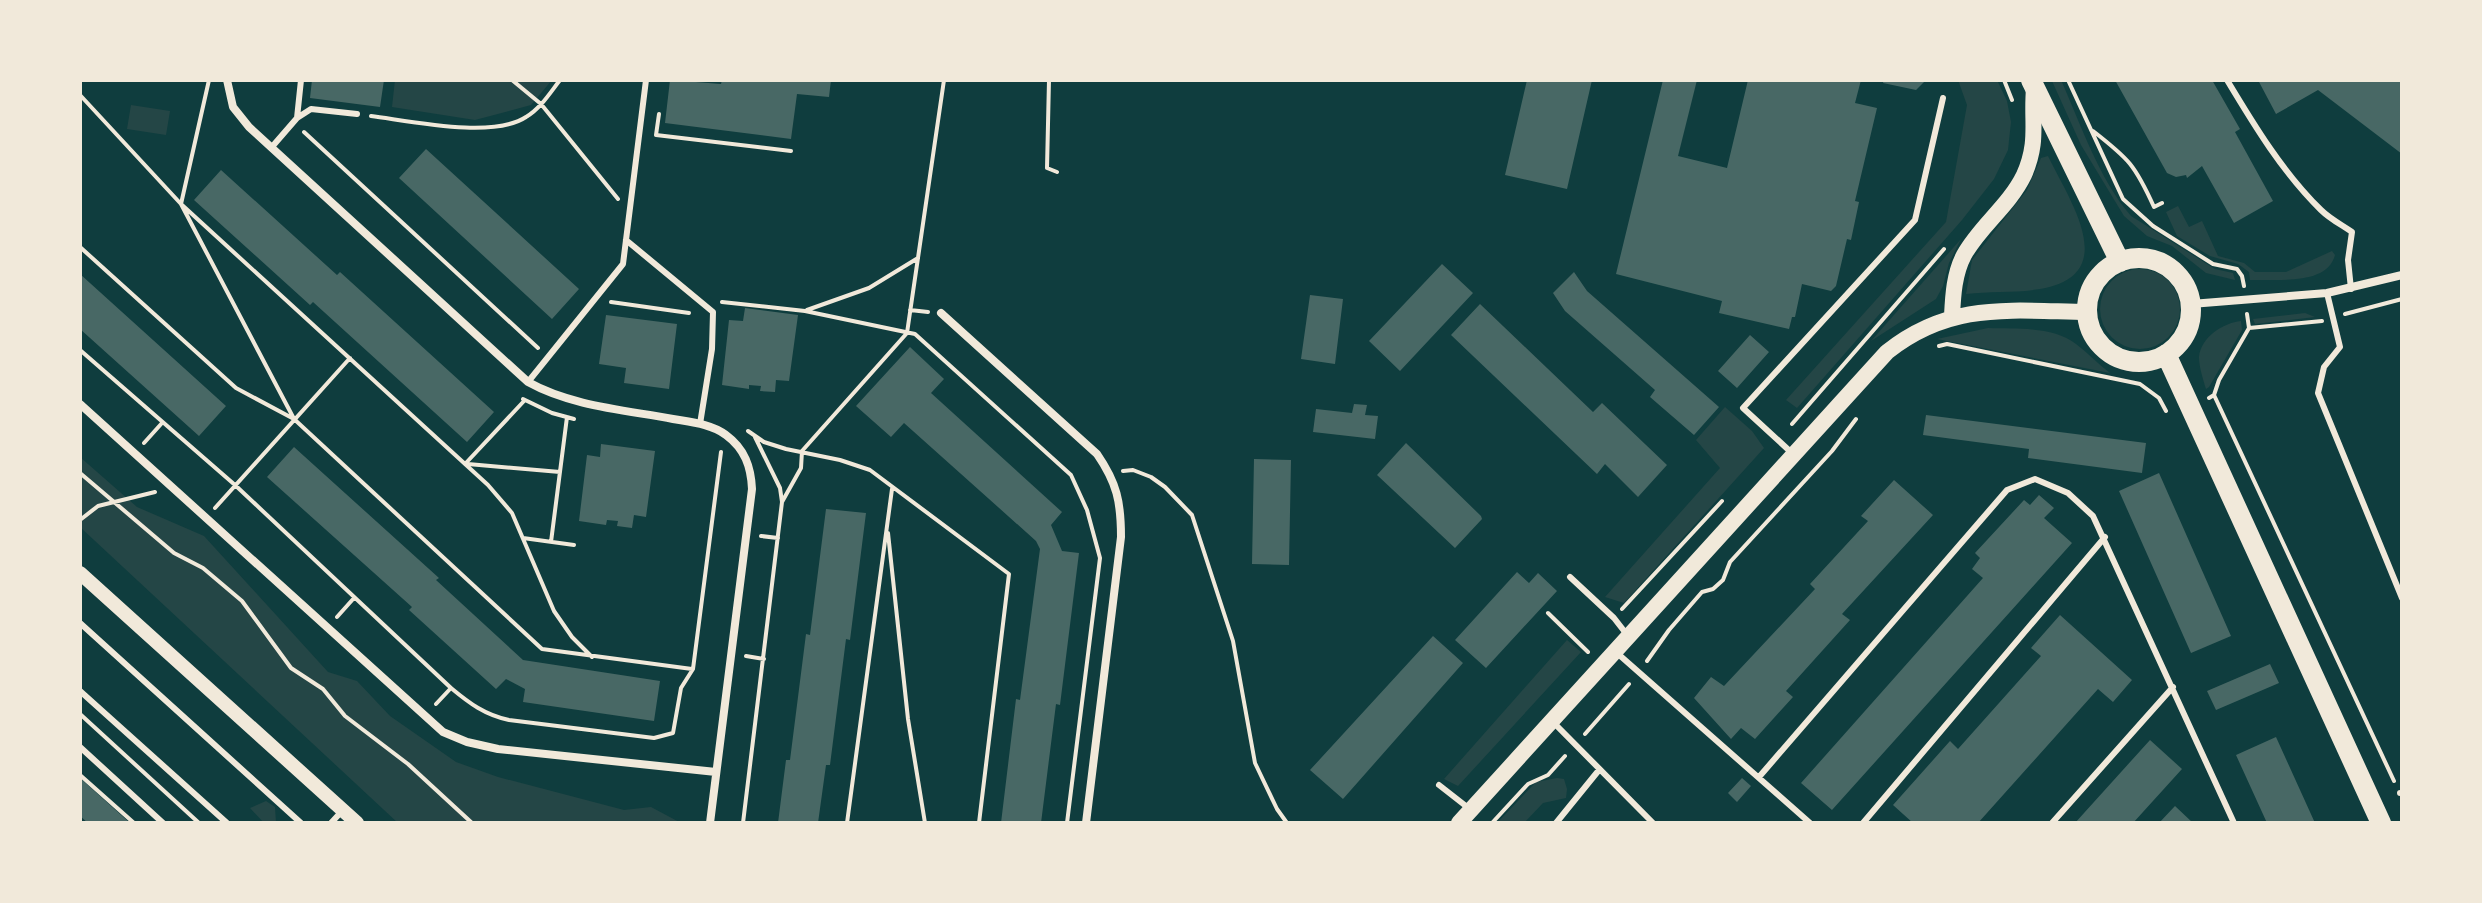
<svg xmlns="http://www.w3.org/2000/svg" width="2482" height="903" font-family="Mulish,sans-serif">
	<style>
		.green { fill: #244646 }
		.building { fill: #486865 }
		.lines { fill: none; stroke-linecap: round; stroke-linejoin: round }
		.path { stroke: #f1e9da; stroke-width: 4 }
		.service { stroke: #f1e9da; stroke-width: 6 }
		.minor { stroke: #f1e9da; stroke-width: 8 }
		.tertiary { stroke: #f1e9da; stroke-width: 14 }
		.secondary { stroke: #f1e9da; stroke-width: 16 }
		.primary { stroke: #f1e9da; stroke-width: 20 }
	</style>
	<rect width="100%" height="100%" fill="#0f3d3e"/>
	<!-- green -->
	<path class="green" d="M395,80H552L531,105L475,120L392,107Z
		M1958,80H1997L2007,101L2011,122L2008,150L1994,179L1962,220L1797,408L1786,400L1946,222L1967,105Z
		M2061,80C2081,125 2099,179 2131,216L2215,269L2233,273L2235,280L2206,273L2172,246L2147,236L2124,216L2081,145L2052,81Z
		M131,105L170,111L166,135L127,129Z
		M2048,156C2069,200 2123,275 2040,289C2016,293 1990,291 1966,294L1972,260L2027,190L2041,158Z
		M2178,206L2189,227L2202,221L2218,256L2244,263L2255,272H2286L2332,251L2335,255C2327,286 2276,279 2250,280L2249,272L2238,264L2210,256L2177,236L2166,212Z
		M1961,239L1949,263L1943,286L1936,299L1871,341Z
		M2100 309a40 40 0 1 1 80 0a40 40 0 1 1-80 0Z
		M2305,313L2315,317L2255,324L2253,319Z
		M2241,321L2242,330L2209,387L2206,389C2203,379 2199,367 2199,357C2201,337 2223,323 2241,321Z
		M1988,328C2016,329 2053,326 2076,344C2088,353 2098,364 2110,373L1937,339Z
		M1725,407L1752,431L1764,448L1624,603L1605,597L1720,468L1696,440Z
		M80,457L137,507L204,536L328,672L357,681L390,716L456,762L498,777L624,810L651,807L681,823H398L80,527Z
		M1567,640L1581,652L1458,786L1444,779Z
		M1557,778L1564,779L1567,789L1566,798L1543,803L1524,823H1497L1536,782Z
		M266,801L275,807L276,823H264L250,808Z"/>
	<!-- building -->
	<path class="building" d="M312,80H384L380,107L310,98Z
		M670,80L721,84L722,80H831L829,97L797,94L791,139L665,123Z
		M1527,80H1592L1567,189L1505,175Z
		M1663,80H1697L1678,156L1727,168L1748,80H1861L1855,103L1877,108L1855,201L1859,202L1851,240L1847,239L1836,286L1831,291L1802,284L1795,317H1792L1789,329L1719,313L1722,301L1616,274Z
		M1884,80H1926L1916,90L1883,83Z
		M2115,80H2212L2240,129L2235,132L2273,201L2234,223L2202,166L2187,178L2186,175L2176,177L2167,173Z
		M2258,80H2402V154L2318,90L2276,114Z
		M426,149L579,289L552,319L399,178Z
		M221,170L337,275L340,272L494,412L467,442L313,302L310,305L194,200Z
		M1442,264L1473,293L1400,371L1369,341Z
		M1574,272L1587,291L1719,407L1694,435L1650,397L1655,390L1565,311L1553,293Z
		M80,274L226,406L199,436L80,329Z
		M1310,295L1343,299L1335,364L1301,359Z
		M1480,304L1593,412L1602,403L1667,465L1638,497L1605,464L1597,474L1451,335Z
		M745,308L798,315L789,381L776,380L775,392L760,391L761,386L749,385V389L722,385L729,320L743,321Z
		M606,315L677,324L669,389L624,383L626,368L599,364Z
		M1750,335L1769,352L1737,388L1718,371Z
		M910,347L944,379L931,393L1062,512L1051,525L1062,551L1079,553L1060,705L1056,704L1041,823H1001L1016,699L1020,700L1040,549L1036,541L904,423L891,437L856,406Z
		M1354,404L1367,405L1365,415L1378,416L1375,439L1313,432L1316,409L1352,413Z
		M1926,415L2146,443L2142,473L2028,458L2029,449L1923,435Z
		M1406,443L1481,516L1482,519L1455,548L1377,475Z
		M601,444L655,451L646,517L634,515L632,528L617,526L618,521L607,520L606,525L579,521L587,455L600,457Z
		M294,447L439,578L436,580L523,660L660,681L654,721L523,702L525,689L506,679L496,689L409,610L412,607L267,477Z
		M1254,459L1291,460L1289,565L1252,564Z
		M2159,473L2231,636L2191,653L2119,491Z
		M1894,480L1933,515L1842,614L1850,620L1786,691L1793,697L1755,739L1741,728L1731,739L1694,698L1711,677L1724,686L1815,589L1810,584L1868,521L1861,516Z
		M2039,495L2054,508L2044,518L2072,543L1832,810L1801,783L1983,578L1972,569L1980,558L1975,553L2024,500L2030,505Z
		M826,509L866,513L850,640L846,639L830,765H826L818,823H778L786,760H790L806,634L810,635Z
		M1517,572L1529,583L1538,573L1557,591L1486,668L1455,640Z
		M2060,615L2132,680L2113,702L2098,689L1978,823H1913L1893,805L1950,741L1958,749L2041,656L2031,648Z
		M1433,636L1463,663L1343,799L1310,770Z
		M2270,664L2279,683L2216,710L2207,691Z
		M2276,737L2315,823H2267L2236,755Z
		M2150,740L2182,769L2133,823H2075Z
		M80,778L130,823H88L80,816Z
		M1742,778L1751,786L1737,802L1728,793Z
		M2175,806L2193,823H2159Z"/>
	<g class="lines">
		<!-- path -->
		<path class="path" d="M209,80L181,204L293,417
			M512,80L541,104L618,199
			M1049,80L1047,168L1057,172
			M2004,80L2012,100
			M2068,80L2123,199L2153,226L2213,264L2237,269L2242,276L2244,286
			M80,95L181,204L488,485L512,513L554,611L572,637L592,657
			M659,114L656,135L791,151
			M371,116C410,121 493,139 526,117C540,109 550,93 560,80
			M2093,131C2129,159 2135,165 2154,207L2162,203
			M304,132L538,348
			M80,247L236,388L294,419L542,649L692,669
			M611,302L689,313
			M722,302L805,311L915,334L1071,475L1087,510L1100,558L1067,823
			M807,310L869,288L918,258
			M910,310L928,312
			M2345,314L2402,299
			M2249,328L2322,321
			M1939,346L1947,344L2140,384L2159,398L2166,411
			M80,350L235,485L451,688C469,703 485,715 509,720L654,738L673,733L681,688L693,669L721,452
			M2214,395L2394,781
			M2209,398L2214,395L2219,380L2249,328L2247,314
			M523,399L552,413L574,419
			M1792,424L1944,249
			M748,431L764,442L786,449L840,460L870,470L1009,574L979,823
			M144,443L162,423
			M465,464L524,401
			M468,464L560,472
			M1123,471L1133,470L1151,477L1165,487L1192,515L1233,641L1255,763L1277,809L1287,823
			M80,473L174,553L203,568L242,601L291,668L323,689L345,716L408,764L472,823
			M782,502L801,468L802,451L907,333L944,80
			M215,508L350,358
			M80,520L98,506L155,492
			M888,533L908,719L925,823
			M761,536L778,538
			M523,538L574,545
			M551,542L567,417
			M1622,609L1722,501
			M1548,613L1588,652
			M337,617L354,598
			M746,656L764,659
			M1647,661L1669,630L1702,592L1713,589L1723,580L1730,562L1832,451L1856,419
			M436,704L451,688
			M80,714L199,823
			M1585,734L1629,684
			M80,775L134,823
			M743,823L782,502L780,488L755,437
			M847,823L892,489
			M1492,823L1528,784L1548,775L1565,756"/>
		<!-- service -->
		<path class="service" d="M2227,80C2254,125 2283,173 2321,210C2330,219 2342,225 2352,232L2348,260L2351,289
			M297,118L301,80
			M271,148L297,118L311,109L357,114
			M626,240L713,312L712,349L700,424
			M2327,293L2340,347L2324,367L2318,393L2402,598
			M528,382L623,264L646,80
			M1793,454L1743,408L1915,220L1943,98
			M1570,577L1614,618L1628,636
			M80,623L301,823
			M1617,653L1810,823
			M80,691L227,823
			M1554,723L1653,823
			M80,747L163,823
			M1759,777L2007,490L2035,479L2068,493L2093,516L2234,823
			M1439,785L1471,810
			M2400,793H2402
			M331,823L343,810
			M1556,823L1599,770
			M1863,823L2105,537
			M2052,823L2173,687"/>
		<!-- minor -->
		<path class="minor" d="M227,80L233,107L249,127L528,382C571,406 625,410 673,419C690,422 712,424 726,435C745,449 751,467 752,489L710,823
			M2191,304L2327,293L2402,275
			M941,313L1097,454C1117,483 1121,502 1121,537L1086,823
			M80,404L443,732L467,742L498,749L716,772"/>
		<!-- tertiary -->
		<path class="tertiary" d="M80,573L357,823"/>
		<!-- secondary -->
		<path class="secondary" d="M1952,316C1953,296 1954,274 1964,255C1980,226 2009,206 2024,175C2039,141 2031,122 2034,89
			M1459,823L1887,352C1951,301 2011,311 2088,312"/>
		<!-- primary -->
		<path class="primary" d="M2031,80L2120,262
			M2087 310a52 52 0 1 1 104 0a52 52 0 1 1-104 0Z
			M2166,354L2381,823"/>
	</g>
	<!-- border -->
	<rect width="2482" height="903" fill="none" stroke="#f1e9da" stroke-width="164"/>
</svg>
